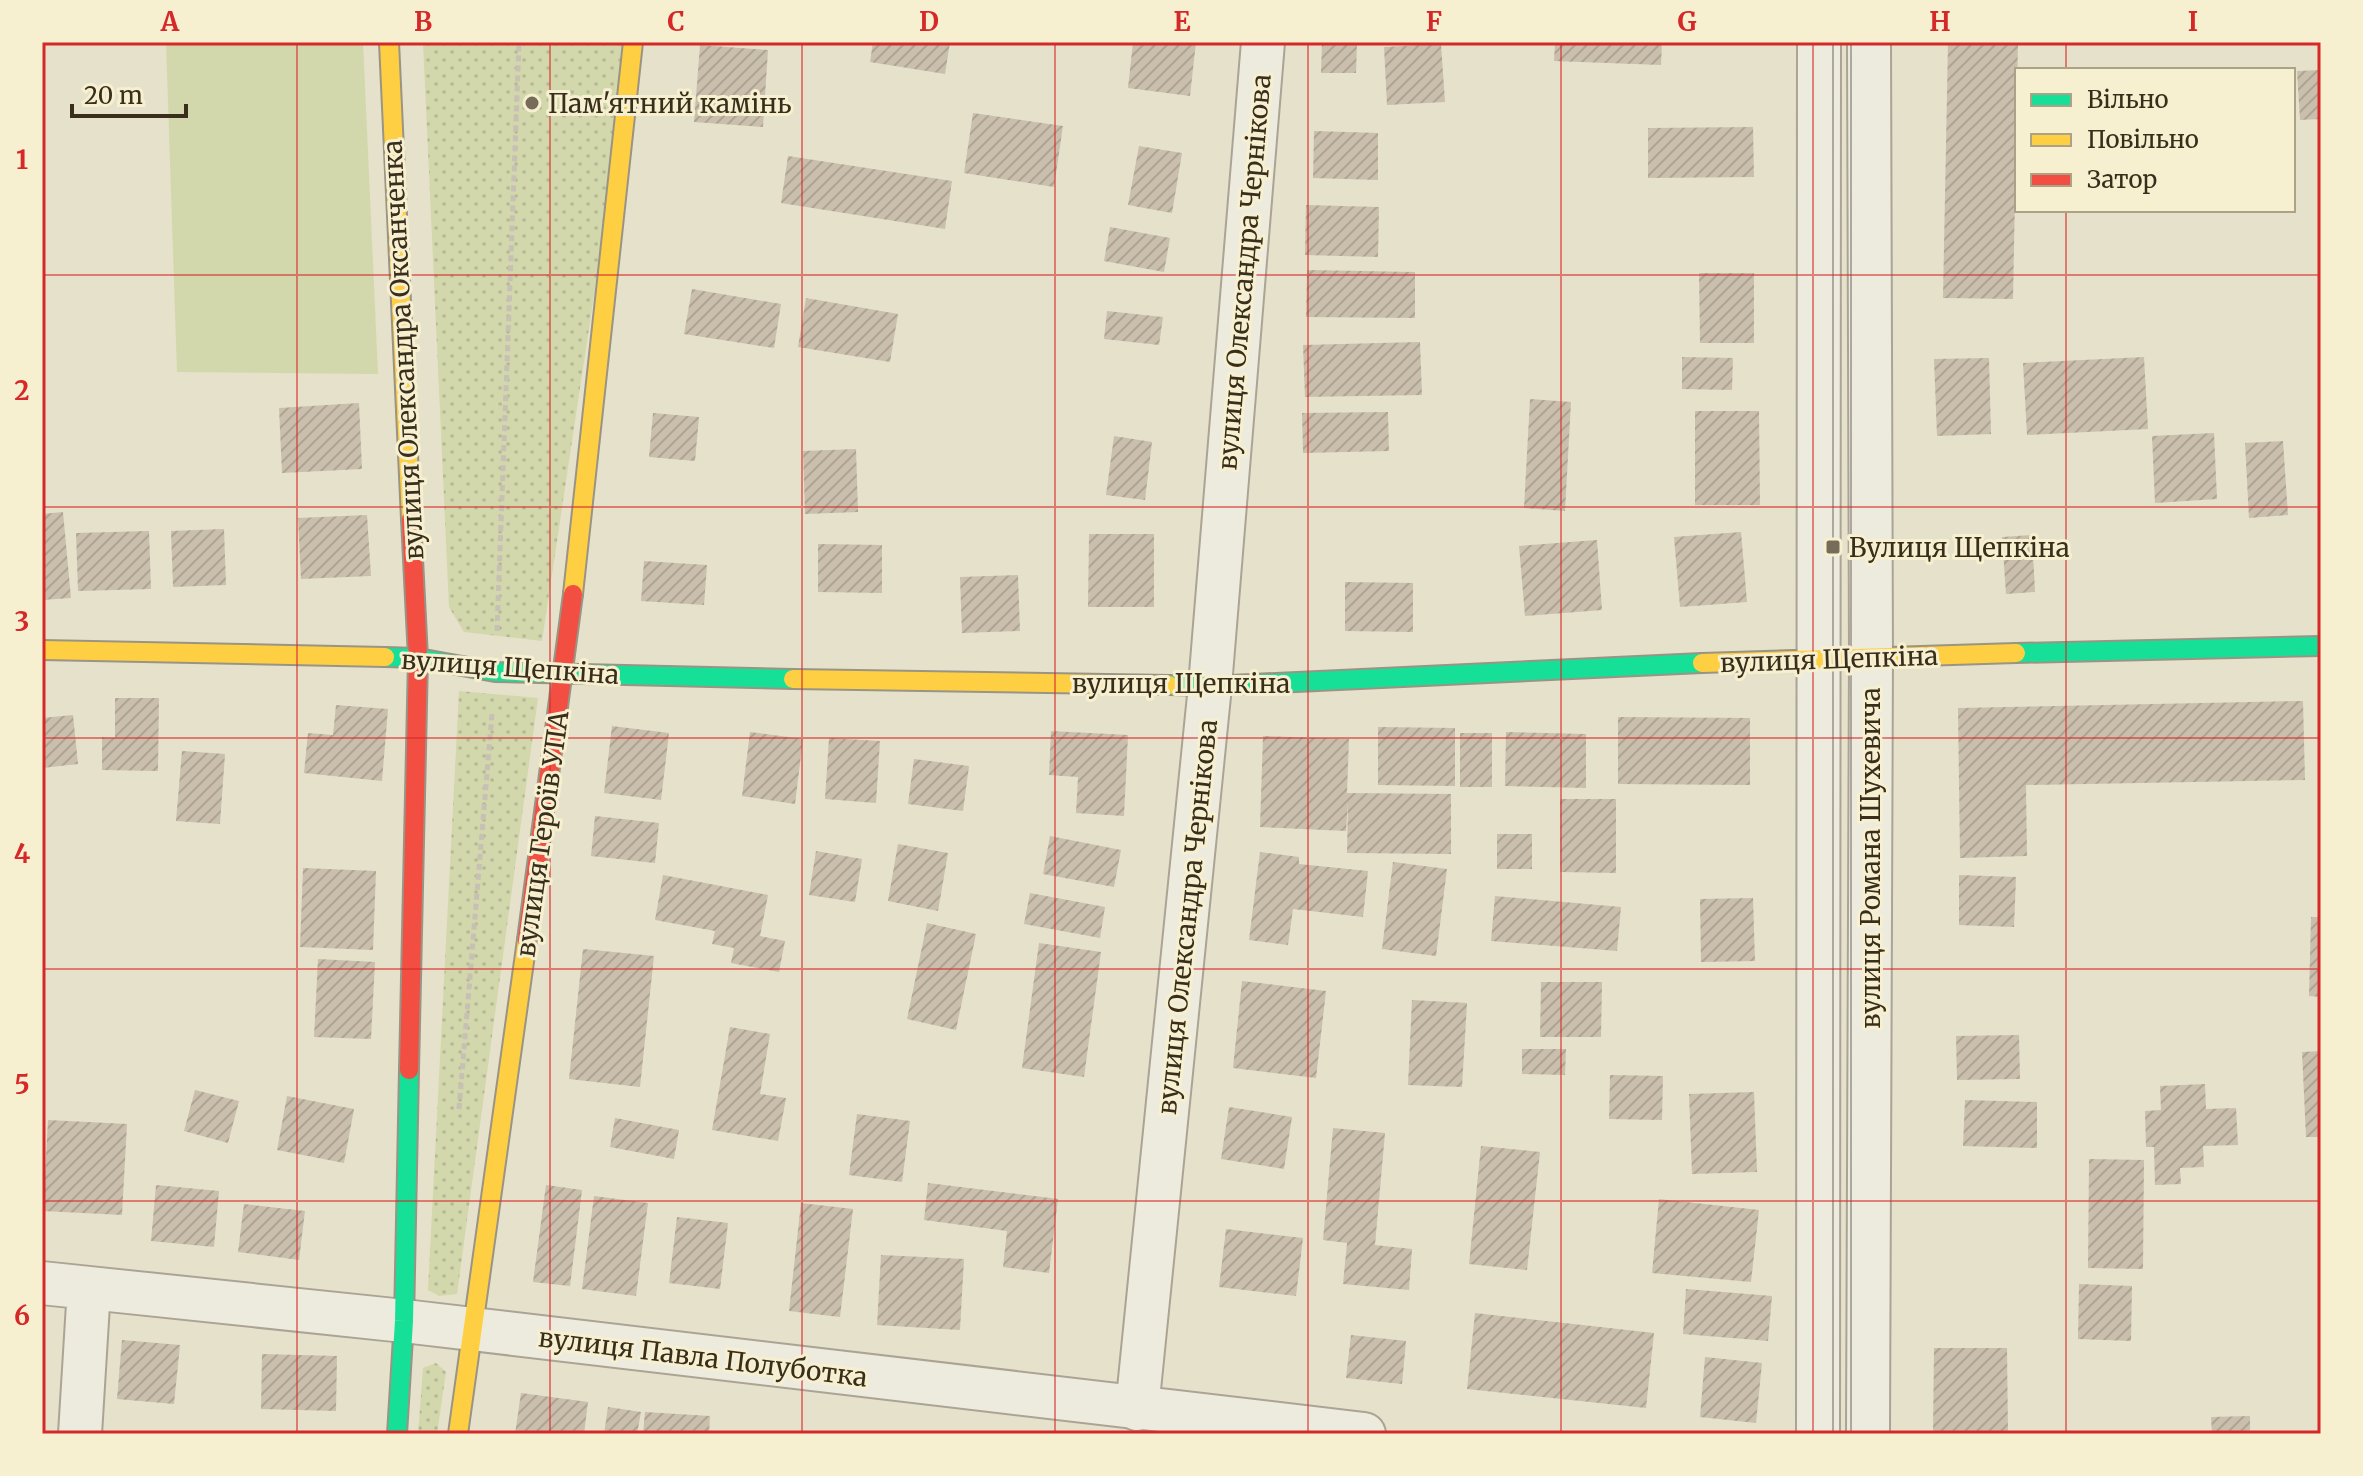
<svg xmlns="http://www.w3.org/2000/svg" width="2363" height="1476" font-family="Merriweather,serif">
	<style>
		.green { fill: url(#green-dots) }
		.pitch { fill: #d3d7ac }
		.building { fill: url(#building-hatch) }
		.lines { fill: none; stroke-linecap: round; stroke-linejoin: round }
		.street-casing { stroke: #aba495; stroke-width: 46 }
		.fast-casing { stroke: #9a9485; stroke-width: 22 }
		.slow-casing { stroke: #9a9485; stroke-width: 22 }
		.jam-casing { stroke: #9a9485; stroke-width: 22 }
		.path { stroke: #c6c1b4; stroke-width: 5; stroke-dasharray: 6 4; stroke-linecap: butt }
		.street { stroke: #edeade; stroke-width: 42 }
		.fast { stroke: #16e098; stroke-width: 18 }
		.slow { stroke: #ffcf43; stroke-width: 18 }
		.jam { stroke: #f24e42; stroke-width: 18 }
		.tram { stroke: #aca89d; stroke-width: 2 }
		.grid { fill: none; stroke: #d62828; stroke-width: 2; stroke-opacity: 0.55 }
		.poi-dot { fill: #766c59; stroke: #f7f0d0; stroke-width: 3 }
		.labels { text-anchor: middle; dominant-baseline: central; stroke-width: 6; stroke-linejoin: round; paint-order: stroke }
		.poi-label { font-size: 26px; fill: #392d1c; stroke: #f7f0d0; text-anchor: start }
		.street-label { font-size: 26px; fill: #392d1c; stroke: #f7f0d0 }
		.neatline { fill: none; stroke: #d62828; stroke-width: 3 }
		.grid-label { font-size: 26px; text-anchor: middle; font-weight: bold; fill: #d62828 }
	</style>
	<defs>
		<pattern id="green-dots" width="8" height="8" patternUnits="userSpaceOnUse" patternTransform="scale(2)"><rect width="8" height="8" fill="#d3d7ac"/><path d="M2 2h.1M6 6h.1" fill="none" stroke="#b6b993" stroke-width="1.8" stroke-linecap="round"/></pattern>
		<pattern id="building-hatch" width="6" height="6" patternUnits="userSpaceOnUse" patternTransform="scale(2)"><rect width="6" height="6" fill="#cabfac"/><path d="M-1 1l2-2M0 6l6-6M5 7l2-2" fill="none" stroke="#aea493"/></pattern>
	</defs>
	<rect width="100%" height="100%" fill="#e6e1cb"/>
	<!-- green -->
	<path class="green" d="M423,42H632L542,641L464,632L449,607Z
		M459,691L538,698L457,1294L439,1296L428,1290Z
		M436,1363L446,1372L437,1434H418L423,1368Z"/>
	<!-- pitch -->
	<path class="pitch" d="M166,42H363L378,374L177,372Z"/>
	<!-- building -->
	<path class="building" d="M873,42H950L945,74L870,62Z
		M1133,42H1196L1190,96L1128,88Z
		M1322,42H1357L1356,73H1321Z
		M1555,42H1662L1661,65L1554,61Z
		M1948,42H2018L2013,299L1943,298Z
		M1441,44L1445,102L1387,105L1384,47Z
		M700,45L768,50L763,127L694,122Z
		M2321,70V119L2300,120L2297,71Z
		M973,113L1063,126L1054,187L964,173Z
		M1753,127L1754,177L1648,178V128Z
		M1314,131L1378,133V180L1313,178Z
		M1139,146L1182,153L1172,213L1128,205Z
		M788,156L952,181L945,229L781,203Z
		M1306,205L1379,207L1378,257L1305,255Z
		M1110,227L1170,238L1164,272L1104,261Z
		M1307,270L1415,272V318L1306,317Z
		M1699,273H1754V343H1700Z
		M692,289L781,304L774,348L684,334Z
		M806,298L898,314L890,362L798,347Z
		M1107,311L1163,317L1159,345L1104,339Z
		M1420,342L1422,395L1305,397L1303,345Z
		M1682,357L1733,358L1732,390L1682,389Z
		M2144,357L2148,429L2027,435L2023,363Z
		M1989,358L1991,434L1937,436L1934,359Z
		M1530,399L1571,402L1565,511L1524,508Z
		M359,403L362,469L282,473L279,408Z
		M1695,411H1759L1760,505H1695Z
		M1388,412L1389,451L1303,453L1302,413Z
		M653,413L699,417L695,461L649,457Z
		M2214,433L2217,499L2155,503L2152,436Z
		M1114,436L1152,442L1145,500L1106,495Z
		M2283,441L2288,515L2249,518L2245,443Z
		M856,449L858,512L805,514L803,451Z
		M63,512L71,598L42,600V514Z
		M367,515L371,576L301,579L298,518Z
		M224,529L226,585L173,587L171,531Z
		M149,531L151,589L78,591L76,533Z
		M1741,532L1747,602L1680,607L1674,537Z
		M1089,534H1154V607H1088Z
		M2032,535L2035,592L2006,594L2002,537Z
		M1597,540L1602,610L1525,616L1519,546Z
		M818,544L882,545V593L818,592Z
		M644,561L707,565L704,605L641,601Z
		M1018,575L1020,631L962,633L960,577Z
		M1345,582L1413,583V632L1345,631Z
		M115,698H159L158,771L102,770V737L115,738Z
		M2303,701L2305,780L2026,785L2027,856L1960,858L1958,708Z
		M336,705L388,709L382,781L304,773L308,733L333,735Z
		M73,715L78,764L42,768V718Z
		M1618,717L1750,718V785L1618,784Z
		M612,726L669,733L661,800L604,793Z
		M1378,727L1455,728V786L1378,785Z
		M1051,731L1128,735L1124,816L1076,813L1078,777L1049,775Z
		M750,732L803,739L795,804L742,796Z
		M1506,732L1586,734V788L1505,786Z
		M1460,733H1492V787H1460Z
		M1263,736L1349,739L1347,793L1451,794V854L1347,853L1348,802L1346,831L1260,827Z
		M829,738L880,741L876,803L825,799Z
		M182,751L225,754L220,824L176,821Z
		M914,759L969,766L963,811L908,804Z
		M1560,799H1616V873L1560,872Z
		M595,816L659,823L655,863L591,856Z
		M1497,834H1532V869H1497Z
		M1050,836L1121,850L1114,887L1043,874Z
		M898,844L948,853L938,911L888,901Z
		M816,851L862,859L855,902L809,895Z
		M1260,852L1299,857V864L1368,871L1363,917L1293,909L1288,945L1249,940Z
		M1393,862L1447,869L1436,956L1382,949Z
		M303,868L376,871L373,950L300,947Z
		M663,875L768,895L760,936L785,941L779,972L731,963L734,948L712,944L715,931L655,920Z
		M1959,875L2016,877L2014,927L1959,925Z
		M1030,893L1105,907L1100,938L1024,924Z
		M1495,896L1621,907L1617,951L1491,941Z
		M1753,898L1755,961L1701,962L1700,899Z
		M2311,917H2321V997L2309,996Z
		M927,923L976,934L956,1030L907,1019Z
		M1039,943L1101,952L1084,1077L1022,1068Z
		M583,949L654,956L640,1087L569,1079Z
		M318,959L375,962L371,1039L314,1037Z
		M1242,981L1326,991L1316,1078L1233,1068Z
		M1541,982H1602L1601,1037H1540Z
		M1412,1000L1467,1003L1462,1087L1408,1085Z
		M730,1027L770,1034L760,1094L786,1098L778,1141L712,1130Z
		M2019,1035L2020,1079L1957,1080L1956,1036Z
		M1522,1049H1566L1565,1075L1522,1074Z
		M2321,1051V1137H2306L2302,1052Z
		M1610,1075L1663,1076L1662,1120L1609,1119Z
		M2205,1084L2206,1109L2236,1108L2238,1145L2203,1146L2204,1167L2180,1168L2181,1184L2155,1185L2154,1147H2146L2145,1111L2161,1110L2160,1086Z
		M195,1090L239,1101L228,1143L184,1131Z
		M1754,1092L1757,1172L1692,1174L1689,1094Z
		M287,1096L354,1109L344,1163L277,1150Z
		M1965,1100L2037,1102V1148L1963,1146Z
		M1229,1107L1292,1117L1284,1169L1221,1159Z
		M857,1114L910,1121L902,1182L849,1175Z
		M615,1118L679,1130L674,1159L610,1147Z
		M48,1120L127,1124L122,1215L43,1211Z
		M1333,1128L1385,1133L1375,1245L1412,1249L1409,1290L1343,1284L1347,1243L1323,1240Z
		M1481,1146L1540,1152L1527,1270L1469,1264Z
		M2089,1159L2144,1160L2143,1269L2088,1268Z
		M928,1183L1058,1199L1049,1273L1003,1267L1007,1231L924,1220Z
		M156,1185L219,1191L214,1247L151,1241Z
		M546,1185L582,1190L570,1286L533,1282Z
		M594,1196L648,1203L636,1296L582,1289Z
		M1659,1199L1759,1210L1751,1282L1652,1273Z
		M801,1203L853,1209L840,1317L789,1311Z
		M244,1204L305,1211L299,1260L238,1252Z
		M677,1217L728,1223L720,1289L669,1283Z
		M1226,1229L1303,1238L1296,1296L1219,1287Z
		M881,1255L964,1259L960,1330L877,1325Z
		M2079,1284L2132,1286L2131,1341L2078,1339Z
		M1686,1289L1772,1296L1768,1341L1683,1334Z
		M1475,1313L1654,1333L1646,1408L1467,1389Z
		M1351,1335L1406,1341L1402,1384L1346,1378Z
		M122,1340L180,1345L174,1404L117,1399Z
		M1934,1348H2007L2008,1434H1933Z
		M262,1354L337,1356L336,1411L261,1409Z
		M1705,1357L1762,1363L1756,1423L1700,1417Z
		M521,1393L588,1402L584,1434H515Z
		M608,1407L641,1412L637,1434H604Z
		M645,1412L710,1416L709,1434H643Z
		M2250,1416V1434H2212L2211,1417Z"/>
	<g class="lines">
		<!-- street casing -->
		<g class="street-casing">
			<path id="street" d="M42,1283L404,1321L1364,1434
				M1137,1409L1210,686L1263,42
				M80,1434L89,1288
				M1818,1434L1819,42
				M1868,1434L1871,656L1869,42"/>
		</g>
		<!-- fast casing -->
		<g class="fast-casing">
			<path id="fast" d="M2016,653L2321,646
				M385,657L418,658L495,672L793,679
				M1169,685L1210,686L1702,663
				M397,1434L404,1321L409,1070"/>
		</g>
		<!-- slow casing -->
		<g class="slow-casing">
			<path id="slow" d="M389,42L411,519
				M573,594L633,42
				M42,650L385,657
				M1702,663L2016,653
				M793,679L1169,685
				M458,1434L527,940"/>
		</g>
		<!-- jam casing -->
		<g class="jam-casing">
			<path id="jam" d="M527,940L573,594
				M409,1070L418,658L411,519"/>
		</g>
		<!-- path -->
		<path class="path" d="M497,631L519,42
			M459,1109L492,713"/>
		<!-- street -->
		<use href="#street" class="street"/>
		<!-- fast -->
		<use href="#fast" class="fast"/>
		<!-- slow -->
		<use href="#slow" class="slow"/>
		<!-- jam -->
		<use href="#jam" class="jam"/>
		<!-- tram -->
		<path class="tram" d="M1833,42V1434
			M1851,1434V42"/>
	</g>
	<!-- grid -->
	<path class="grid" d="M297,42V1434M550,42V1434M802,42V1434M1055,42V1434M1308,42V1434M1561,42V1434M1813,42V1434M2066,42V70M2066,210V1434M42,275H2321M42,507H2321M42,738H2321M42,969H2321M42,1201H2321"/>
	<!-- markers -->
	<g class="poi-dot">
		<circle cx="532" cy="103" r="8"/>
		<rect x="1825" y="539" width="16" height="16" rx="4"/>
	</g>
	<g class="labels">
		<!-- poi labels -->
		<g class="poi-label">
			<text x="548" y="103">Пам'ятний камінь</text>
			<text x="1849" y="547">Вулиця Щепкіна</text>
		</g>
		<!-- street labels -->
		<g class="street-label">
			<text transform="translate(1244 272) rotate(-85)">вулиця Олександра Чернікова</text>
			<text transform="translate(403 350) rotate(-93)">вулиця Олександра Оксанченка</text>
			<text transform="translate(1829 659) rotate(-2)">вулиця Щепкіна</text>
			<text transform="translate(510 667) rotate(4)">вулиця Щепкіна</text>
			<text x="1181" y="683">вулиця Щепкіна</text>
			<text transform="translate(542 834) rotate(-82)">вулиця Героїв УПА</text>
			<text transform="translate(1870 858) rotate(-90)">вулиця Романа Шухевича</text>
			<text transform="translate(1187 917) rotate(-84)">вулиця Олександра Чернікова</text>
			<text transform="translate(703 1357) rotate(7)">вулиця Павла Полуботка</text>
		</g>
	</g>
	<!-- border -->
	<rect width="2363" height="1476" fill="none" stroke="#f7f0d0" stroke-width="88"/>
	<!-- legend -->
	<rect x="2015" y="68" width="280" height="144" fill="#f7f0d0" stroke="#aba288" stroke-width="2"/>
	<rect x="2031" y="94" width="40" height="12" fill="#16e098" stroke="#aba288" stroke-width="2"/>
	<text x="2087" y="108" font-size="24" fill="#392d1c">Вільно</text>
	<rect x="2031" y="134" width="40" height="12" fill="#ffcf43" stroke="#aba288" stroke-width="2"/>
	<text x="2087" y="148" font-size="24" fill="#392d1c">Повільно</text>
	<rect x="2031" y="174" width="40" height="12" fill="#f24e42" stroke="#aba288" stroke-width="2"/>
	<text x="2087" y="188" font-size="24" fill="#392d1c">Затор</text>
	<!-- scale -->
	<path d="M72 104v12h114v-12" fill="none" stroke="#392d1c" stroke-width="4"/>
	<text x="84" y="104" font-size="24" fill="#392d1c" stroke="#f7f0d0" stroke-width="6" paint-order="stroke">20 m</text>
	<rect x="44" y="44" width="2275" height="1388" class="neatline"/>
	<g class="grid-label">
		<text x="170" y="31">A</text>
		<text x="423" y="31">B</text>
		<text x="676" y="31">C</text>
		<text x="929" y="31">D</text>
		<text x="1182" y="31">E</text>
		<text x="1434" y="31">F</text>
		<text x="1687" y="31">G</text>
		<text x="1940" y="31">H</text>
		<text x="2193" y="31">I</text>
		<text x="22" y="169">1</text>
		<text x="22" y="400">2</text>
		<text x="22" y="631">3</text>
		<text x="22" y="863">4</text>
		<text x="22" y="1094">5</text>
		<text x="22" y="1325">6</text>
	</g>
</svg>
